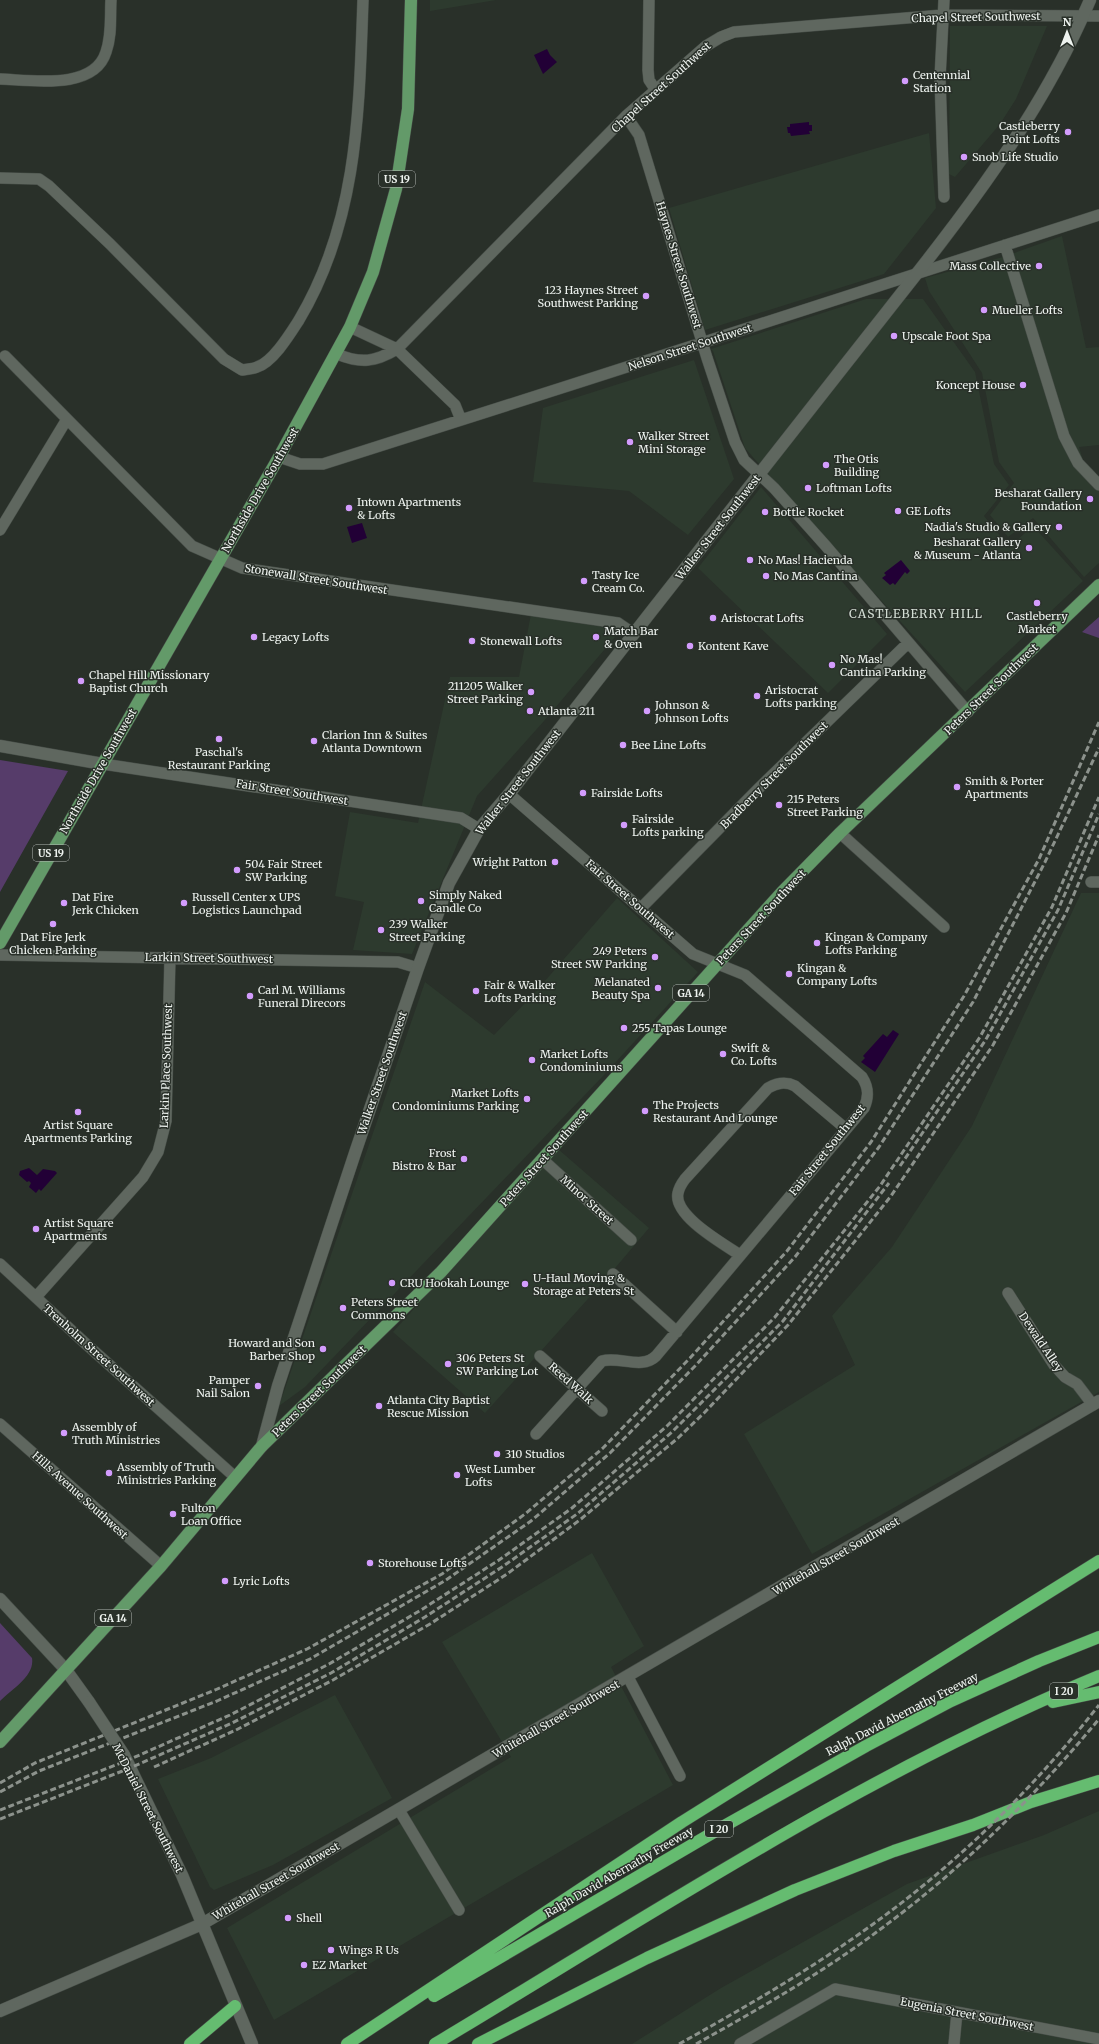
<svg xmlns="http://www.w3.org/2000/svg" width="1099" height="2044" font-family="Merriweather,serif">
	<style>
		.built { fill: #2d3a2e }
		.green { fill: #563c6a }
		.water { fill: #220036 }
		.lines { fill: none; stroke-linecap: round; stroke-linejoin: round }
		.street-casing { stroke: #464d47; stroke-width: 12 }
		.secondary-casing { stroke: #464d47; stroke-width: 13 }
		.primary-casing { stroke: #464d47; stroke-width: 13 }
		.highway-casing { stroke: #464d47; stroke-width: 13 }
		.street { stroke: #5f675f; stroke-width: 11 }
		.secondary { stroke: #5f675f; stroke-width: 12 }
		.primary { stroke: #639a69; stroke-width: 12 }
		.highway { stroke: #65bc70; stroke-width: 12 }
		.rail { stroke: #8c928c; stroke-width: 3; stroke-dasharray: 6 3; stroke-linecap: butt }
		.secondary-bridge-casing { stroke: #464d47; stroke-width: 13; stroke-linecap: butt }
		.secondary-bridge { stroke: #5f675f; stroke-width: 12 }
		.poi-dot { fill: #d39cfd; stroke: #293029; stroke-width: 1.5 }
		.labels { text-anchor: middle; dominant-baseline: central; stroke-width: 3; stroke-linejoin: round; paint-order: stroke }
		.shield { fill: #293029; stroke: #b3b8b4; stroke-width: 1 }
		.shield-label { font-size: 10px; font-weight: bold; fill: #eef3ef }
		.street-label { font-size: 11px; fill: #eef3ef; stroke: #293029 }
		.poi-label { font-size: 11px; fill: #eef3ef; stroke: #293029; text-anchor: start }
		.neighbourhood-label { font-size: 12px; letter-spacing: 1px; fill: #d2dcd3; stroke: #293029 }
	</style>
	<rect width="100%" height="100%" fill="#293029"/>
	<!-- built -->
	<path class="built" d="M430,0H496L430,11Z
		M950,26H1047L1016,99L1000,124L955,177L949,174Z
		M929,133L936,208L884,274L705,330L669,208Z
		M1062,236L1086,348L1099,347V445L1079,447L1090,483L1099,490V563L1084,577L1033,518L1008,537L990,515L1014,483L999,462L982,373L929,291L925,278L1003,257Z
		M866,299H923L975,372L994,464L1009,485L984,516L1009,547L1033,526L1083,581L965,692L824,538L745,448L713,351L711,349Z
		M694,360L734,479L688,535L629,491L533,482L543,408Z
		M761,487L887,634L828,693L698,568Z
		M531,614L616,629L615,637L544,721L477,796L412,954L353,950L364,902L335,896L350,812L418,823L450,677H519Z
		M1081,893H1099V1392L812,1554L744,1434L855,1365L832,1316L892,1247L972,1126Z
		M617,898L698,972L603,1076L305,1387L279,1406L425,982L494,1035L531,997Z
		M558,1149L649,1228L605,1280L485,1413L393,1332Z
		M592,1553L644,1646L611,1667L673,1785L274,2020L227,1928L511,1757L442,1642Z
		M335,1695L392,1798L273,1865L214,1890L210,1887L158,1779L211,1758Z
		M1099,1811V2044H632L721,1988L907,1884L1044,1835Z"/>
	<!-- green -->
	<path class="green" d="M1099,617V638L1082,632Z
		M0,760L68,771L0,892Z
		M0,1623L32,1658C35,1676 12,1689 0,1701Z"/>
	<!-- water -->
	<path class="water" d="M547,49L550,55L557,62L543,74L534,55Z
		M809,122V125H812V131H809L810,134L791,136L790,133H788L787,127H790V124Z
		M362,523L367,538L352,543L347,527Z
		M901,560L910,571L907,574L905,572L895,585L893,583L890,585L882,578L886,575L884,573Z
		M893,1030L899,1034L875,1072L861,1062L865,1058L863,1056L883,1034L887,1037Z
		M29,1168L37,1175L43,1169L55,1171L57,1173L41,1191L39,1189L36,1193L29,1187L31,1183L29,1181L27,1182L19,1175L20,1171Z"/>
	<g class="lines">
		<!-- street casing -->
		<g class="street-casing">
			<path id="street" d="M649,0L648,70L649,80L655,89
				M944,0L940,78L944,197
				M0,79C31,80 94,91 106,52C112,35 110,18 111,0
				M626,116L639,135L707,358L735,442L744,460L774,488L825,545L968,712
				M0,178L39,179L49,186L110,244L224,359L242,370C247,369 253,369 257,367C273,362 290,334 299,320C358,221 359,112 363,0
				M1005,245L1064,436L1078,463L1099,485
				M350,327L397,349L455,405L461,420
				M337,354C361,364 375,362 397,349L626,116L706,46L721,37L734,32L943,15L1099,16
				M5,356L192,546L242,568L618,623L634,634
				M279,457L300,464H323C582,382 841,298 1099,215
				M0,530L67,419
				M103,764L461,818L479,829
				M509,794L693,954L745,975L862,1077C869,1088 869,1097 864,1108L656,1356C642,1370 619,1356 602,1361L536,1434
				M840,833L944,927
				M1091,882H1099
				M641,908L758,789L908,643
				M0,955L398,962L418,968
				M542,1159L631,1240
				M740,1255C724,1244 673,1216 678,1193C679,1188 682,1183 685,1179L768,1088C777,1083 785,1081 795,1086L846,1129
				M0,1264L86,1344L235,1477
				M613,1274L677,1332
				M1008,1293L1054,1365L1065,1377L1077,1384L1093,1405
				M36,1297L143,1177L158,1152L166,1121L170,957
				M540,1356L602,1411
				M0,1424L161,1566
				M628,1677L680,1776
				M399,1810L459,1910
				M740,2044L835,1989L1099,2039
				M954,2044L957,2012"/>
		</g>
		<!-- secondary casing -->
		<g class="secondary-casing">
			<path id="secondary" d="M0,746L103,764
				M262,1446L278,1386L356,1150L418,968L449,883L479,829L509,794C621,649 735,505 848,361C937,247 1033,135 1090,0
				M0,1599L66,1670L89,1702
				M124,1755L182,1875L252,2044
				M0,2011L202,1924L1099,1401"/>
		</g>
		<!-- primary casing -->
		<g class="primary-casing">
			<path id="primary" d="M0,943L279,457L350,327L373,272L396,189L408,109L411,0
				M0,1742L161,1566L262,1446L441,1272L782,892L840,833L1099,585"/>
		</g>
		<!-- highway casing -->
		<g class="highway-casing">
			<path id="highway" d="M1053,1702L1099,1692
				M434,1996L726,1825L866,1746L951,1701L1039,1661L1099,1637
				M190,2044L235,2006
				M347,2044L682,1822L1099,1561
				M435,2044C652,1914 865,1773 1099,1676
				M478,2044L647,1958L795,1890L894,1851L973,1825L1031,1802L1099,1781"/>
		</g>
		<!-- street -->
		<use href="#street" class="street"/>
		<!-- secondary -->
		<use href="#secondary" class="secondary"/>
		<!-- primary -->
		<use href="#primary" class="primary"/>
		<!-- highway -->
		<use href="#highway" class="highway"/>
		<!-- rail -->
		<path class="rail" d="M900,1166L985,1041L1058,910L1099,814
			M154,1767L236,1730L333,1680L430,1624L507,1574L581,1519L678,1438L705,1412L788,1325L891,1196L993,1045L1066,913L1099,835
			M0,1783L35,1763L215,1690L307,1649L442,1574L525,1514L603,1448L690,1358L787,1251L871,1142L964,996L1039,859L1099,722
			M0,1792L39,1771L217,1701L310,1659L446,1580L531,1521L610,1453L696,1365L795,1257L879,1147L973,1002L1045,862L1099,748
			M0,1810L126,1761L230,1715L329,1664L421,1610L499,1560L572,1508L667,1426L775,1317L880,1186L980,1037L1052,907L1099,797
			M0,1819L130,1768L232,1723L331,1673L425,1617L502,1567L577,1514L672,1432L783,1321L889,1183
			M679,2044C744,2008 808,1971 869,1927C956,1865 1033,1789 1099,1705
			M696,2044C761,2008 827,1970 886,1925C965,1866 1036,1795 1099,1719"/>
		<!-- secondary-bridge casing -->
		<g class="secondary-bridge-casing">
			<path id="secondary-bridge" d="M89,1702L124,1755"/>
		</g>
		<!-- secondary-bridge -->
		<use href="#secondary-bridge" class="secondary-bridge"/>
	</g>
	<!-- markers -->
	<g class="poi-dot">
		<circle cx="905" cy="81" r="4"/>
		<circle cx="1068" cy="132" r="4"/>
		<circle cx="964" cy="157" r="4"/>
		<circle cx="1039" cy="266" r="4"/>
		<circle cx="646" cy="296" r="4"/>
		<circle cx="984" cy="310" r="4"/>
		<circle cx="894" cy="336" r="4"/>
		<circle cx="1023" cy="385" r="4"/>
		<circle cx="630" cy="442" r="4"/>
		<circle cx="826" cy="465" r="4"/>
		<circle cx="808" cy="488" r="4"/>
		<circle cx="1090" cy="499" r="4"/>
		<circle cx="349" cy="508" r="4"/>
		<circle cx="898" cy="511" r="4"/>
		<circle cx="765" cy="512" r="4"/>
		<circle cx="1059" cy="527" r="4"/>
		<circle cx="1029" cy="548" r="4"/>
		<circle cx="750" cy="560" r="4"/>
		<circle cx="766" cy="576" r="4"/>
		<circle cx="584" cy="581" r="4"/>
		<circle cx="1037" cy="603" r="4"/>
		<circle cx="713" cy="618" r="4"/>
		<circle cx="254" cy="637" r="4"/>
		<circle cx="596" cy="637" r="4"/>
		<circle cx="472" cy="641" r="4"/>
		<circle cx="690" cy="646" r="4"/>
		<circle cx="832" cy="665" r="4"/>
		<circle cx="81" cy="681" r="4"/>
		<circle cx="531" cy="692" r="4"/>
		<circle cx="757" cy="696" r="4"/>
		<circle cx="530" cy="711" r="4"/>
		<circle cx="647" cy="711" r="4"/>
		<circle cx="219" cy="739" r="4"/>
		<circle cx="314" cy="741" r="4"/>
		<circle cx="623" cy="745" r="4"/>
		<circle cx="957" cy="787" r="4"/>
		<circle cx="583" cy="793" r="4"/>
		<circle cx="779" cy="805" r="4"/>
		<circle cx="624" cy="825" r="4"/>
		<circle cx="555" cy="862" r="4"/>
		<circle cx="237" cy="870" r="4"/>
		<circle cx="421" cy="901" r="4"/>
		<circle cx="64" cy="903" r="4"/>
		<circle cx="184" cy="903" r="4"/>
		<circle cx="53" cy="924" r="4"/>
		<circle cx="381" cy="930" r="4"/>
		<circle cx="817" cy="943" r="4"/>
		<circle cx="655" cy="957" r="4"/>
		<circle cx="789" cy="974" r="4"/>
		<circle cx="658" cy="988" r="4"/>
		<circle cx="476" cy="991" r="4"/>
		<circle cx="250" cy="996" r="4"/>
		<circle cx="624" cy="1028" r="4"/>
		<circle cx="723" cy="1054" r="4"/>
		<circle cx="532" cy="1060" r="4"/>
		<circle cx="527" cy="1099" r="4"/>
		<circle cx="645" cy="1111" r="4"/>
		<circle cx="78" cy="1112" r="4"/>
		<circle cx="464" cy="1159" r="4"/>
		<circle cx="36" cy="1229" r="4"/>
		<circle cx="392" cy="1283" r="4"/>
		<circle cx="525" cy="1284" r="4"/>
		<circle cx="343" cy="1308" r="4"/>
		<circle cx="323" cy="1349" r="4"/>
		<circle cx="448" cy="1364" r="4"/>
		<circle cx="258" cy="1386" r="4"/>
		<circle cx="379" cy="1406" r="4"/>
		<circle cx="64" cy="1433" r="4"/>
		<circle cx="497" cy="1454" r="4"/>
		<circle cx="109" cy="1473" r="4"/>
		<circle cx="457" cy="1475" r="4"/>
		<circle cx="173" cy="1514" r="4"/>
		<circle cx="370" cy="1563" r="4"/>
		<circle cx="225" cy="1581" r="4"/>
		<circle cx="288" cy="1918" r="4"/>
		<circle cx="331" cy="1950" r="4"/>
		<circle cx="304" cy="1965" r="4"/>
	</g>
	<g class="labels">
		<!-- shield labels -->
		<g class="shield">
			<rect x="379" y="171" width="36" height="16" rx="3"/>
			<rect x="33" y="845" width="36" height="16" rx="3"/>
			<rect x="673" y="985" width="36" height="16" rx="3"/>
			<rect x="95" y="1610" width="36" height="16" rx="3"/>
			<rect x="1050" y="1683" width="28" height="16" rx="3"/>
			<rect x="705" y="1821" width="28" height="16" rx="3"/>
		</g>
		<g class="shield-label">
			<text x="397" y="179">US 19</text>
			<text x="51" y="853">US 19</text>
			<text x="691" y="993">GA 14</text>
			<text x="113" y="1618">GA 14</text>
			<text x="1064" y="1691">I 20</text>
			<text x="719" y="1829">I 20</text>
		</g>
		<!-- street labels -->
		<g class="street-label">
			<text transform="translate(976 17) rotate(-1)">Chapel Street Southwest</text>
			<text transform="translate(661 87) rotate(-42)">Chapel Street Southwest</text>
			<text transform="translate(679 265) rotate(73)">Haynes Street Southwest</text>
			<text transform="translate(690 347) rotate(-18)">Nelson Street Southwest</text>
			<text transform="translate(260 490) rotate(-60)">Northside Drive Southwest</text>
			<text transform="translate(718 527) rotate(-52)">Walker Street Southwest</text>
			<text transform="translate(316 579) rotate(9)">Stonewall Street Southwest</text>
			<text transform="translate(991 689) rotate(-44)">Peters Street Southwest</text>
			<text transform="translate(98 771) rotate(-60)">Northside Drive Southwest</text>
			<text transform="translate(774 775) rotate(-45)">Bradberry Street Southwest</text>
			<text transform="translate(518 782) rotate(-52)">Walker Street Southwest</text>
			<text transform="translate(292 792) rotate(9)">Fair Street Southwest</text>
			<text transform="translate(630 899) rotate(41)">Fair Street Southwest</text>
			<text transform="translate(761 917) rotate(-47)">Peters Street Southwest</text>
			<text transform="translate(209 958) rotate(1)">Larkin Street Southwest</text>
			<text transform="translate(166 1066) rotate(-88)">Larkin Place Southwest</text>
			<text transform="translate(382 1073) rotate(-71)">Walker Street Southwest</text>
			<text transform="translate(827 1150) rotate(-51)">Fair Street Southwest</text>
			<text transform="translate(544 1158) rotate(-48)">Peters Street Southwest</text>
			<text transform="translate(587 1200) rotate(42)">Minor Street</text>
			<text transform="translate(1041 1342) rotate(56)">Dewald Alley</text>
			<text transform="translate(99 1355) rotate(42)">Trenholm Street Southwest</text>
			<text transform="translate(571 1383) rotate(42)">Reed Walk</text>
			<text transform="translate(319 1391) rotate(-44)">Peters Street Southwest</text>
			<text transform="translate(80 1495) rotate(42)">Hills Avenue Southwest</text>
			<text transform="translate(836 1556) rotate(-30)">Whitehall Street Southwest</text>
			<text transform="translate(902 1714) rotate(-27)">Ralph David Abernathy Freeway</text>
			<text transform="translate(556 1719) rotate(-30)">Whitehall Street Southwest</text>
			<text transform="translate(148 1808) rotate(63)">McDaniel Street Southwest</text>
			<text transform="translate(619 1872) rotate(-30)">Ralph David Abernathy Freeway</text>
			<text transform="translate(276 1881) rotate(-30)">Whitehall Street Southwest</text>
			<text transform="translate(967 2014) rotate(11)">Eugenia Street Southwest</text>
		</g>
		<!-- poi labels -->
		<g class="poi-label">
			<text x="913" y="75">Centennial<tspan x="913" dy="13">Station</tspan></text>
			<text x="1060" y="126" text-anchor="end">Castleberry<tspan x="1060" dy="13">Point Lofts</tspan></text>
			<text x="972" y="157">Snob Life Studio</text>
			<text x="1031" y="266" text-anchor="end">Mass Collective</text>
			<text x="638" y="290" text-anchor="end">123 Haynes Street<tspan x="638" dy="13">Southwest Parking</tspan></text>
			<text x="992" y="310">Mueller Lofts</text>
			<text x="902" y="336">Upscale Foot Spa</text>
			<text x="1015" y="385" text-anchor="end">Koncept House</text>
			<text x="638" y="436">Walker Street<tspan x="638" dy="13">Mini Storage</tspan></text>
			<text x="834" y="459">The Otis<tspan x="834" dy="13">Building</tspan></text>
			<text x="816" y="488">Loftman Lofts</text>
			<text x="1082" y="493" text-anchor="end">Besharat Gallery<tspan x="1082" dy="13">Foundation</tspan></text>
			<text x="357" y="502">Intown Apartments<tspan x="357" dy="13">&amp; Lofts</tspan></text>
			<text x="906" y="511">GE Lofts</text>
			<text x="773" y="512">Bottle Rocket</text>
			<text x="1051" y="527" text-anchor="end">Nadia's Studio &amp; Gallery</text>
			<text x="1021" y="542" text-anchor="end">Besharat Gallery<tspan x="1021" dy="13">&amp; Museum - Atlanta</tspan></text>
			<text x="758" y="560">No Mas! Hacienda</text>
			<text x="592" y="575">Tasty Ice<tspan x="592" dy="13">Cream Co.</tspan></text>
			<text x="774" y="576">No Mas Cantina</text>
			<text x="1037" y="616" text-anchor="middle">Castleberry<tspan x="1037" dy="13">Market</tspan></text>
			<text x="721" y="618">Aristocrat Lofts</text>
			<text x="604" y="631">Match Bar<tspan x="604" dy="13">&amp; Oven</tspan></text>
			<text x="262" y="637">Legacy Lofts</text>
			<text x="480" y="641">Stonewall Lofts</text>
			<text x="698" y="646">Kontent Kave</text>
			<text x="840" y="659">No Mas!<tspan x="840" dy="13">Cantina Parking</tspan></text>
			<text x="89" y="675">Chapel Hill Missionary<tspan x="89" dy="13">Baptist Church</tspan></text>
			<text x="523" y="686" text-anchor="end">211205 Walker<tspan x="523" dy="13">Street Parking</tspan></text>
			<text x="765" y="690">Aristocrat<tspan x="765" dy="13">Lofts parking</tspan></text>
			<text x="655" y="705">Johnson &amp;<tspan x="655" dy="13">Johnson Lofts</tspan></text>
			<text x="538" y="711">Atlanta 211</text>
			<text x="322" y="735">Clarion Inn &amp; Suites<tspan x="322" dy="13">Atlanta Downtown</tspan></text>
			<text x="631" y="745">Bee Line Lofts</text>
			<text x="219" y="752" text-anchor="middle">Paschal's<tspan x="219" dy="13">Restaurant Parking</tspan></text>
			<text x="965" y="781">Smith &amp; Porter<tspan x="965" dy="13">Apartments</tspan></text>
			<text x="591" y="793">Fairside Lofts</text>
			<text x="787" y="799">215 Peters<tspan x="787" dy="13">Street Parking</tspan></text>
			<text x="632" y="819">Fairside<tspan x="632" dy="13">Lofts parking</tspan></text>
			<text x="547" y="862" text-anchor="end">Wright Patton</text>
			<text x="245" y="864">504 Fair Street<tspan x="245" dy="13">SW Parking</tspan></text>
			<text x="429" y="895">Simply Naked<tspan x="429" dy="13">Candle Co</tspan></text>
			<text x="72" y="897">Dat Fire<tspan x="72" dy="13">Jerk Chicken</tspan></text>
			<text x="192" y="897">Russell Center x UPS<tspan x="192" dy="13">Logistics Launchpad</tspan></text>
			<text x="389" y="924">239 Walker<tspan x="389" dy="13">Street Parking</tspan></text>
			<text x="53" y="937" text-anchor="middle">Dat Fire Jerk<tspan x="53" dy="13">Chicken Parking</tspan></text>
			<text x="825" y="937">Kingan &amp; Company<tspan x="825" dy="13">Lofts Parking</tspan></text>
			<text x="647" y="951" text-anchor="end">249 Peters<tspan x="647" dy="13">Street SW Parking</tspan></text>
			<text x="797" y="968">Kingan &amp;<tspan x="797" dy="13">Company Lofts</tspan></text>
			<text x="650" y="982" text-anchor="end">Melanated<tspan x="650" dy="13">Beauty Spa</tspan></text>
			<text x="484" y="985">Fair &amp; Walker<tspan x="484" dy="13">Lofts Parking</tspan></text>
			<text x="258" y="990">Carl M. Williams<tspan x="258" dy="13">Funeral Direcors</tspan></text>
			<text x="632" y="1028">255 Tapas Lounge</text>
			<text x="731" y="1048">Swift &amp;<tspan x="731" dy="13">Co. Lofts</tspan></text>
			<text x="540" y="1054">Market Lofts<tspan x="540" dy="13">Condominiums</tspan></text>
			<text x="519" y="1093" text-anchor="end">Market Lofts<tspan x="519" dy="13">Condominiums Parking</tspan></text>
			<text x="653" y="1105">The Projects<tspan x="653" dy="13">Restaurant And Lounge</tspan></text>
			<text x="78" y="1125" text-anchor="middle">Artist Square<tspan x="78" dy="13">Apartments Parking</tspan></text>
			<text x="456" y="1153" text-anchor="end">Frost<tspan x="456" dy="13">Bistro &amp; Bar</tspan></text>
			<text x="44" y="1223">Artist Square<tspan x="44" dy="13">Apartments</tspan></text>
			<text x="533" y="1278">U-Haul Moving &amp;<tspan x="533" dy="13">Storage at Peters St</tspan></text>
			<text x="400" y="1283">CRU Hookah Lounge</text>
			<text x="351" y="1302">Peters Street<tspan x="351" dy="13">Commons</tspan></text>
			<text x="315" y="1343" text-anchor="end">Howard and Son<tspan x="315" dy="13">Barber Shop</tspan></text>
			<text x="456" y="1358">306 Peters St<tspan x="456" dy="13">SW Parking Lot</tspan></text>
			<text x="250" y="1380" text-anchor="end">Pamper<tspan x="250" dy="13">Nail Salon</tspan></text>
			<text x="387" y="1400">Atlanta City Baptist<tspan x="387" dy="13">Rescue Mission</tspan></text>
			<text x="72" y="1427">Assembly of<tspan x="72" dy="13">Truth Ministries</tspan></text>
			<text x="505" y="1454">310 Studios</text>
			<text x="117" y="1467">Assembly of Truth<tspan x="117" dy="13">Ministries Parking</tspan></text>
			<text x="465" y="1469">West Lumber<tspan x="465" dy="13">Lofts</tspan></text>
			<text x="181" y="1508">Fulton<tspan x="181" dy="13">Loan Office</tspan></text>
			<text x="378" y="1563">Storehouse Lofts</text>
			<text x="233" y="1581">Lyric Lofts</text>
			<text x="296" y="1918">Shell</text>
			<text x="339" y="1950">Wings R Us</text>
			<text x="312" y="1965">EZ Market</text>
		</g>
		<!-- neighbourhood labels -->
		<g class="neighbourhood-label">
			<text x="916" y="613">CASTLEBERRY HILL</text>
		</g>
	</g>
	<!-- north arrow -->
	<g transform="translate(1067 32)" stroke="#293029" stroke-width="3" paint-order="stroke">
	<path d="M0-3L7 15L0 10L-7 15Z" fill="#eef3ef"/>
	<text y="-6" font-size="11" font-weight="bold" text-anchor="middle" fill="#eef3ef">N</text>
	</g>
</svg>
